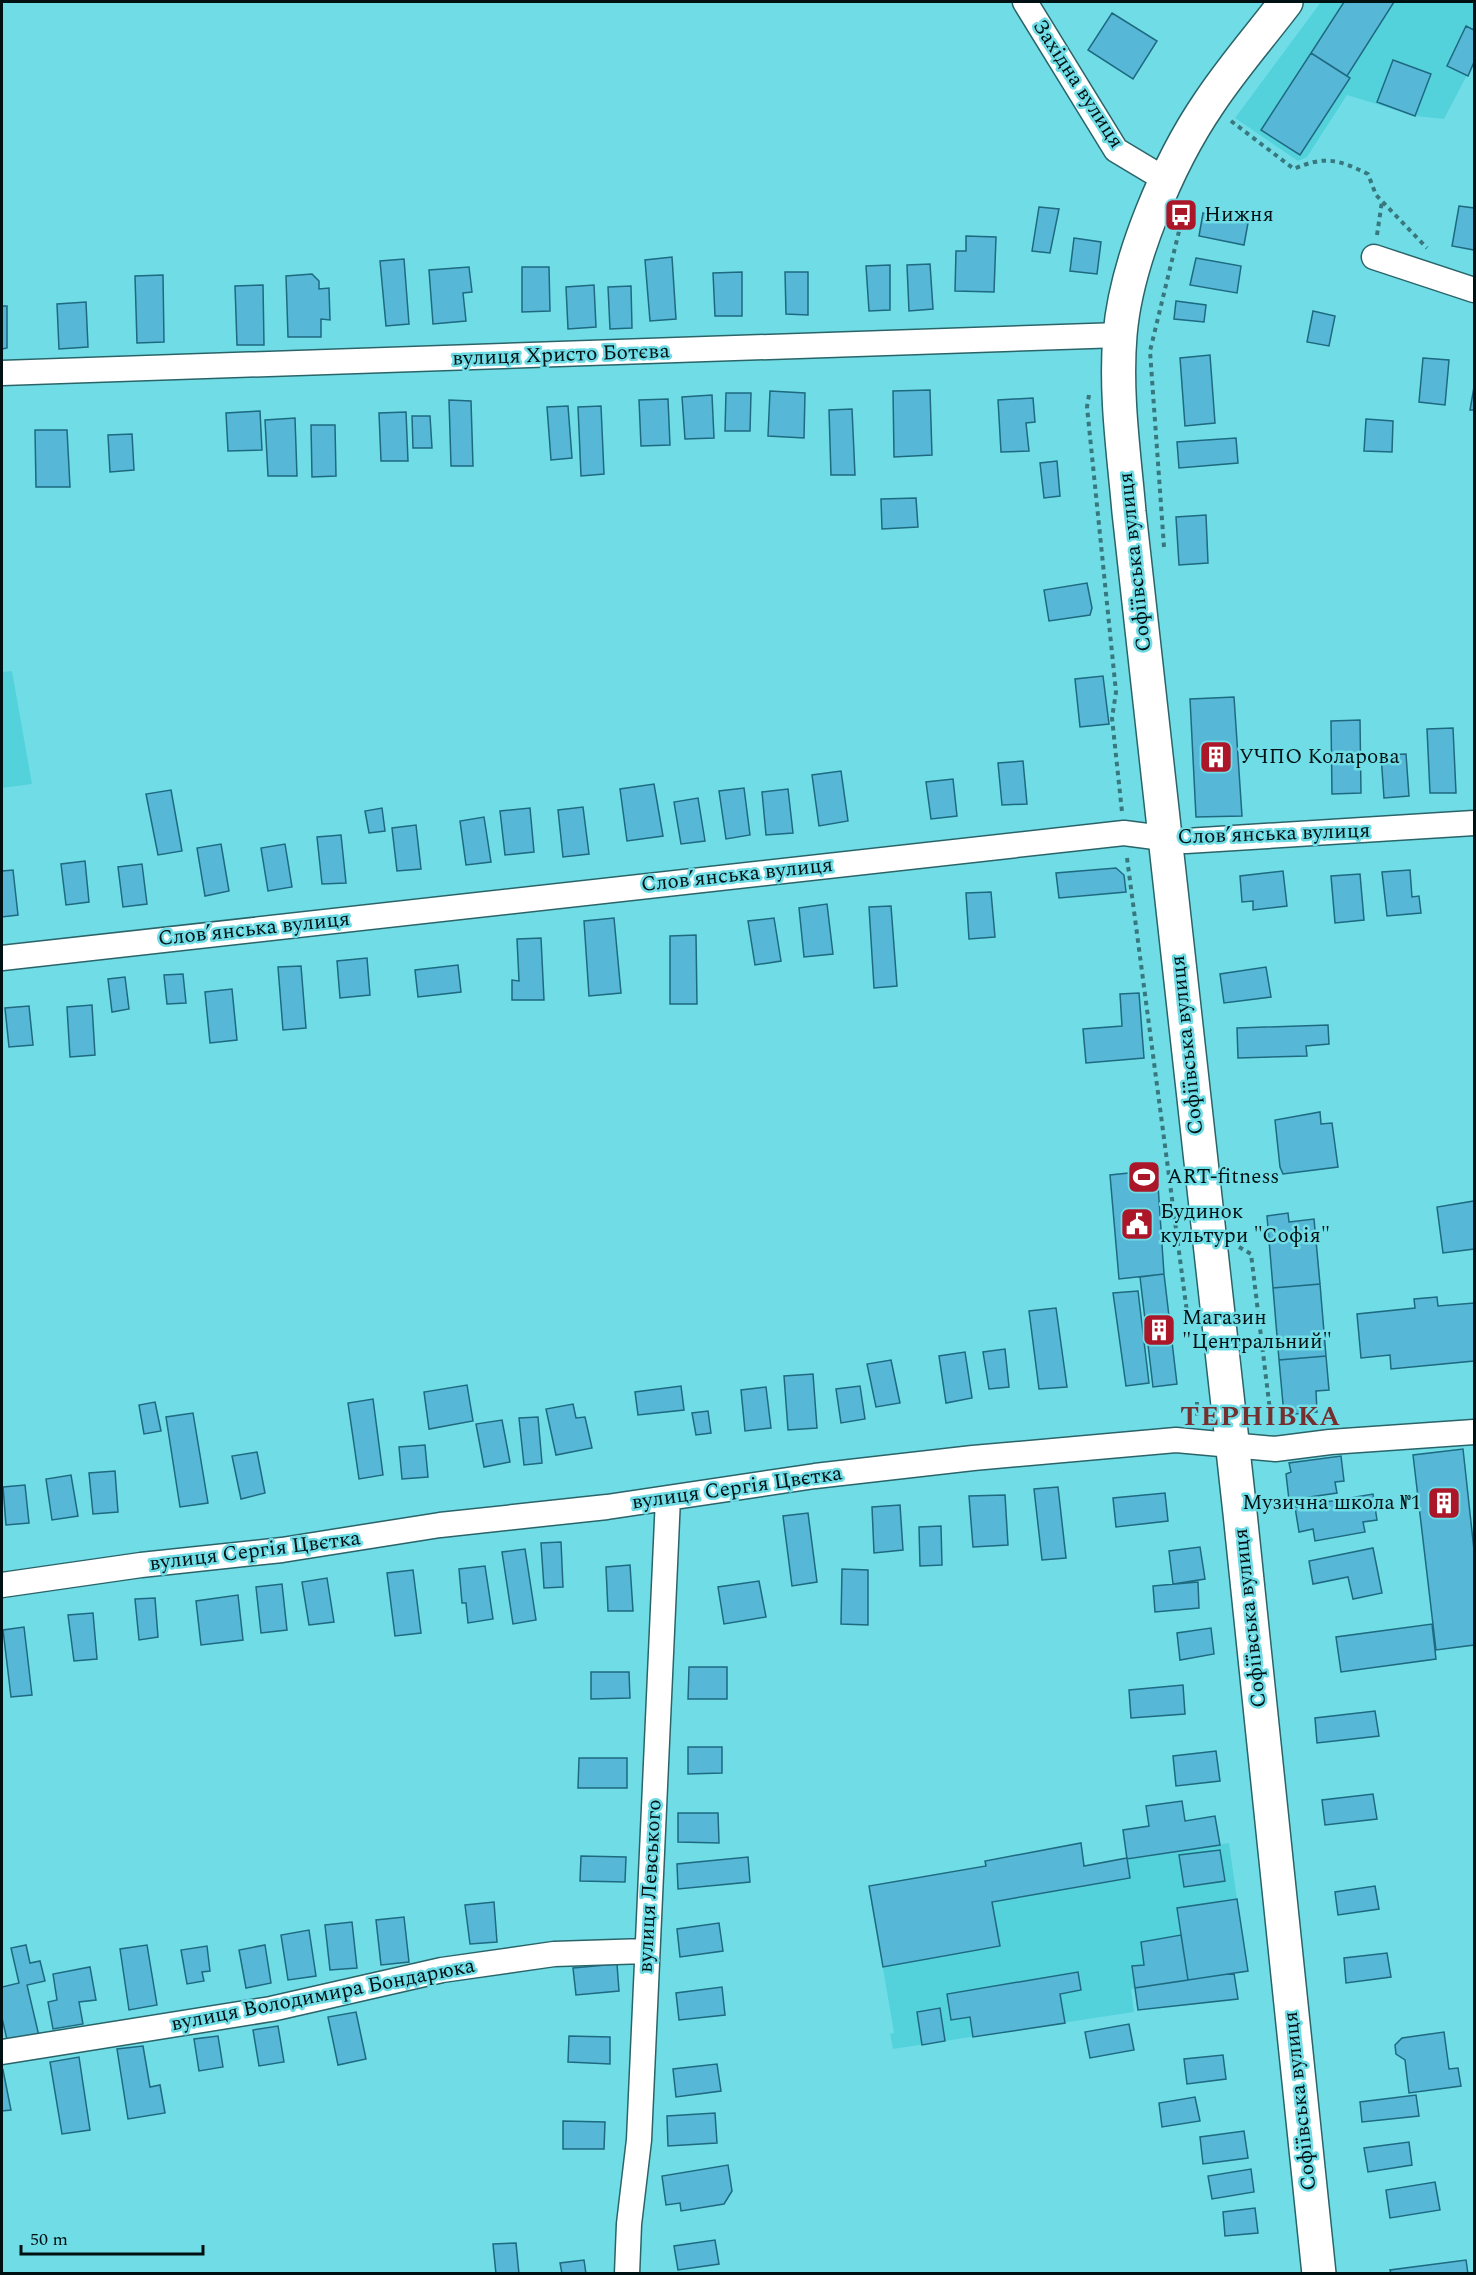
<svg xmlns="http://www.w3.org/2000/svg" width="1476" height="2275" font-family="Spectral,serif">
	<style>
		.built { fill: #54d2dc }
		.building { fill: #57b7d6; stroke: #1d6a81; stroke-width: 1.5 }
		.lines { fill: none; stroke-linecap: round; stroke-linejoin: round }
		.street-casing { stroke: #2a6469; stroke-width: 27 }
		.primary-casing { stroke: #2a6469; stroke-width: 36 }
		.path { stroke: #38777d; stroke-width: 4; stroke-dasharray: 4.5 4.5; stroke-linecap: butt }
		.street { stroke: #fff; stroke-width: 24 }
		.primary { stroke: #fff; stroke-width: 33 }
		.labels { text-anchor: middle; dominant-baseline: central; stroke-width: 5; stroke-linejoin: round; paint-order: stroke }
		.street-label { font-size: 21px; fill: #001113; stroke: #70dde6 }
		.poi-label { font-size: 21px; fill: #001113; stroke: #70dde6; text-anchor: start }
		.district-label { font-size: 27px; font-weight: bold; letter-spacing: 1.5px; fill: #762f2f; stroke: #70dde6 }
	</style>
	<rect width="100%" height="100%" fill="#70dde6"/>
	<!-- built -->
	<path class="built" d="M1321,2H1474V62L1444,119L1415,116L1347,95L1307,157L1298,161L1235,118Z
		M12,671L32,784L2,788V672Z
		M1081,1843L1085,1866L1229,1843L1237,1899L1177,1908L1188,1980L1131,1989L1134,2012L893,2049L890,2034L894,2033L869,1886L985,1866V1861Z"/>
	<!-- building -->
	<path class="building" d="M1344,2H1394L1347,76L1311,53Z
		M1112,13L1157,41L1133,79L1088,50Z
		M1466,26L1474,30V62L1468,76L1447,66Z
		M1311,53L1350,78L1300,155L1261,130Z
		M1393,60L1431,74L1415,116L1377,102Z
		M1459,206L1474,208V250L1452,246Z
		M1039,207L1059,209L1050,253L1032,251Z
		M1203,213L1248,223L1244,245L1199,236Z
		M966,236L996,237L994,292L955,291L956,251H966Z
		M1074,238L1101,242L1097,274L1070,271Z
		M672,257L676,319L650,321L645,260Z
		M1196,258L1241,266L1237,293L1190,285Z
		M404,259L409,324L386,326L380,261Z
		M930,264L933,309L909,311L907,265Z
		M890,265V310L869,311L866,266Z
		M469,267L472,292L463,293L466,321L433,324L429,270Z
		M522,267H549L550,311L522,312Z
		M742,272V316H715L713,273Z
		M785,272H808V315L786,314Z
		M312,274L319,281V289L329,288L330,320L321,319V337H288L286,276Z
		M163,275L164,342L137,343L135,276Z
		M263,285L264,345H237L235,286Z
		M594,285L596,327L568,329L566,287Z
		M631,286L632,328L610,329L608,287Z
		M1176,301L1206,305L1204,322L1174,319Z
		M86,302L88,347L59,349L57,304Z
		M2,306H7V348L2,349Z
		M1313,311L1335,316L1329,346L1307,342Z
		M1210,355L1215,423L1185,426L1180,358Z
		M1423,358L1449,360L1445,405L1419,402Z
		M1474,387V410H1470Z
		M930,390L932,455L894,457L893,391Z
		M770,391L805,393L804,438L768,436Z
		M726,393H751L750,431H725Z
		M712,395L714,438L685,439L682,397Z
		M1033,398L1035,422L1026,423L1029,451L1001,452L998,400Z
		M668,399L670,445L641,446L639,400Z
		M449,400L471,401L473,466H451Z
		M568,406L572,458L551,460L547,407Z
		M601,406L604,474L581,476L578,407Z
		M852,409L855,475H831L829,410Z
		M260,411L262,450L228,451L226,413Z
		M406,412L408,461H381L379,413Z
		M412,416H430L432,448H413Z
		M295,418L297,476H268L265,420Z
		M1366,419L1393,421L1392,452L1364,451Z
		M311,425H335L336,476L312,477Z
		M35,430H67L70,487H36Z
		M132,434L134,470L110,472L108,435Z
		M1236,438L1238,463L1179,468L1177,442Z
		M1057,461L1060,496L1044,498L1040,463Z
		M916,498L918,527L882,529L881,499Z
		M1206,515L1208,563L1179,565L1176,517Z
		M1087,583L1092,608L1090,615L1049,621L1044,590Z
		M1103,676L1109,724L1080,727L1075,679Z
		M1234,697L1242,816L1196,817L1190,699Z
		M1360,720L1361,793L1332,794L1331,721Z
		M1453,728L1456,793H1430L1427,729Z
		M1406,754L1409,796L1384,798L1381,755Z
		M1023,761L1027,804L1002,805L998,763Z
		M841,771L848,821L819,826L812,775Z
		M953,779L957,816L931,819L926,782Z
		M654,784L663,836L627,841L620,789Z
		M744,788L750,835L726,839L719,791Z
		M788,789L793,833L766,835L762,792Z
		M171,790L182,851L158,855L146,794Z
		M698,798L705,841L681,844L674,802Z
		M583,807L589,854L563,857L558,810Z
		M382,808L385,831L369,833L365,811Z
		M530,808L534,852L505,855L500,811Z
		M484,817L491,862L466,865L460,821Z
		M416,825L421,869L397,871L392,828Z
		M341,835L346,883L322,884L317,837Z
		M221,844L229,891L205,896L197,848Z
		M285,844L292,887L268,891L261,848Z
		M85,861L89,902L66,905L61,864Z
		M142,864L147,904L123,907L118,867Z
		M1116,868L1124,875L1126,892L1059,898L1056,873Z
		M13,870L18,915L2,917V871Z
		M1410,870L1412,897L1419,896L1421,913L1387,916L1382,872Z
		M1283,871L1287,906L1253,910V901L1242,902L1240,876Z
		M1360,874L1364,920L1335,923L1331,876Z
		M991,892L995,937L969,939L966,893Z
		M827,904L833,954L804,957L799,908Z
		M891,906L897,986L874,988L869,907Z
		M614,918L621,993L589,996L584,921Z
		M774,918L781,961L755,965L748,921Z
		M696,935L697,1004H670V936Z
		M541,938L544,1000H512V980L519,981L517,939Z
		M367,958L370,995L340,998L337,961Z
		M458,965L461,992L418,997L415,970Z
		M301,966L306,1028L283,1030L278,967Z
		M1266,967L1271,997L1224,1003L1220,974Z
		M183,974L186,1003L167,1004L164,975Z
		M125,977L129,1009L112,1012L108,979Z
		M232,989L237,1040L210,1043L205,992Z
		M1139,993L1144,1058L1086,1063L1083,1029L1122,1026L1120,994Z
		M92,1005L95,1055L70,1057L67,1007Z
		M29,1006L33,1045L9,1047L5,1008Z
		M1328,1025L1329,1044L1306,1046L1307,1056L1238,1058L1237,1028Z
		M1320,1112L1321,1124L1332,1123L1338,1167L1283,1174L1280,1167L1275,1120Z
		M1157,1170L1164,1274L1119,1279L1110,1175Z
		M1474,1201V1249L1443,1253L1437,1207Z
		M1288,1213L1289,1222L1314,1219L1320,1284L1273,1288L1267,1216Z
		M1164,1274L1177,1384L1153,1387L1140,1277Z
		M1320,1284L1326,1356L1279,1360L1273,1288Z
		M1138,1291L1149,1383L1126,1386L1113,1293Z
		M1437,1297L1438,1306L1474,1303V1361L1391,1369L1390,1355L1361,1358L1357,1314L1415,1308L1414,1299Z
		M1056,1308L1067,1387L1039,1389L1029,1311Z
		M1005,1349L1009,1387L989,1389L983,1352Z
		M965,1352L972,1398L946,1403L939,1356Z
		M1326,1356L1329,1390L1316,1391L1317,1412L1284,1415L1279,1360Z
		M891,1360L900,1403L876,1407L867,1364Z
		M813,1374L817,1428L788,1430L784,1376Z
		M467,1385L473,1421L429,1429L424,1392Z
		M681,1386L684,1410L638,1415L635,1392Z
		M860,1386L865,1419L841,1423L836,1389Z
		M766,1387L771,1428L745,1431L741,1390Z
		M373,1399L383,1475L359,1479L348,1403Z
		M155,1402L161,1431L144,1434L139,1405Z
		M573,1404L576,1418L585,1417L592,1448L556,1455L546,1409Z
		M708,1411L711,1433L696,1435L692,1413Z
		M193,1413L208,1503L180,1507L166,1417Z
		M538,1417L542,1463L524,1465L519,1418Z
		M502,1420L510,1462L484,1467L476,1424Z
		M425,1445L428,1477L402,1479L399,1447Z
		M1463,1449L1474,1550V1645L1436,1650L1413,1455Z
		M257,1452L265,1493L241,1499L232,1456Z
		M1341,1456L1344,1481L1335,1482L1337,1493L1289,1500L1286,1474L1291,1472L1289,1463Z
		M115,1471L118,1512L93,1514L89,1473Z
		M71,1475L78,1516L52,1520L46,1479Z
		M25,1485L29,1523L6,1525L3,1487Z
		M1058,1487L1066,1558L1042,1560L1034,1489Z
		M1165,1493L1168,1521L1116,1527L1113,1498Z
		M1373,1494L1377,1520L1363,1522L1365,1532L1315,1541L1313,1529L1299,1532L1295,1507Z
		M1005,1495L1008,1545L973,1547L969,1496Z
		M900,1505L903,1550L874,1553L872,1507Z
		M808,1513L817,1582L792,1586L783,1516Z
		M941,1526L942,1565L920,1566L919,1527Z
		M561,1542L563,1587L544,1588L541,1543Z
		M1200,1547L1205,1579L1173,1584L1169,1551Z
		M1373,1548L1382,1593L1353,1599L1348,1577L1313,1584L1309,1561Z
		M525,1549L536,1620L513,1624L502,1552Z
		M630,1565L633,1611H608L606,1567Z
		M485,1566L493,1619L468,1623L466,1603H462L459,1569Z
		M842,1569L868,1570V1625L841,1624Z
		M413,1570L421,1633L395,1636L387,1573Z
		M327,1578L334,1622L309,1625L302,1582Z
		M759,1581L766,1617L724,1624L718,1587Z
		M1198,1582L1199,1608L1155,1612L1153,1586Z
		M282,1584L287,1630L261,1633L256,1587Z
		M238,1595L243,1640L201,1645L196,1601Z
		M155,1598L158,1637L139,1640L135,1599Z
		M93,1613L97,1659L74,1661L68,1615Z
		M1432,1624L1436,1659L1341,1672L1336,1637Z
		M24,1627L32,1695L11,1697L3,1630Z
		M1211,1628L1214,1654L1180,1660L1177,1633Z
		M689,1667H727V1699H688Z
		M591,1672H629L630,1698L591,1699Z
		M1183,1685L1185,1714L1131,1718L1129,1690Z
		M1375,1711L1379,1736L1317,1743L1315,1718Z
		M688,1747H722V1773L688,1774Z
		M1216,1751L1220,1781L1176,1786L1173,1756Z
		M579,1758H627V1788H578Z
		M1373,1794L1377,1819L1325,1825L1322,1800Z
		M1182,1801L1185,1821L1215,1816L1220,1845L1127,1859L1123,1830L1149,1826L1146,1806Z
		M678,1813H718L719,1843L678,1842Z
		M1081,1843L1084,1866L1127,1858L1130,1878L992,1902L1000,1946L883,1967L869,1886L986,1866L985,1861Z
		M1220,1850L1225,1881L1184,1887L1179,1855Z
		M581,1856L626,1857L625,1882L580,1881Z
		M748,1857L750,1882L678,1889L677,1864Z
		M1375,1886L1379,1909L1338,1915L1335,1892Z
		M1237,1899L1248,1971L1188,1980L1177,1908Z
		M494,1902L497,1942L470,1944L465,1905Z
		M404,1917L409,1962L381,1965L376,1920Z
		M352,1922L357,1968L330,1970L325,1925Z
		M719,1923L723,1951L680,1957L677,1929Z
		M309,1930L316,1976L288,1980L281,1935Z
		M1181,1935L1188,1980L1135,1988L1132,1966L1144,1965L1141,1942Z
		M26,1945L30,1963L40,1961L45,1981L27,1985L39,2036L8,2044L2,2018V1987L19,1983L11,1948Z
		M147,1945L157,2005L129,2010L120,1949Z
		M265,1945L271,1983L246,1988L239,1950Z
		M207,1946L210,1971L202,1972L204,1981L187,1984L181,1950Z
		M1387,1953L1391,1977L1346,1983L1344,1958Z
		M617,1964L619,1991L576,1995L573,1968Z
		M90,1967L96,2000L79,2002L83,2024L53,2029L48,2002L57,2000L53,1974Z
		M1078,1972L1081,1990L1060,1994L1065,2023L973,2037L970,2017L951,2020L947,1994Z
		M1234,1973L1238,1999L1138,2010L1135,1988Z
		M722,1987L725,2015L679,2020L676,1993Z
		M940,2008L945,2041L922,2045L917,2012Z
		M356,2012L366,2059L338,2065L328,2017Z
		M1129,2024L1134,2050L1090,2058L1085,2032Z
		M278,2026L284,2062L259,2066L253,2030Z
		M1444,2032L1449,2069L1458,2068L1461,2086L1409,2093L1405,2060L1396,2054L1395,2045L1402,2038Z
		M218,2036L223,2067L199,2071L194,2039Z
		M569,2036L610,2037V2064L568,2062Z
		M143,2046L150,2087L160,2085L165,2113L128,2119L117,2049Z
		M1223,2055L1226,2079L1187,2084L1184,2059Z
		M79,2057L90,2130L62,2134L50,2062Z
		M717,2064L721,2091L676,2097L673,2069Z
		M3,2070L11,2110L2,2111V2071Z
		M1416,2095L1419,2116L1362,2122L1360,2102Z
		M1195,2097L1200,2121L1162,2127L1159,2103Z
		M715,2113L717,2143L668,2146L667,2116Z
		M563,2121L605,2122L604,2149H563Z
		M1244,2131L1248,2158L1203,2164L1200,2137Z
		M1409,2142L1412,2165L1368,2172L1364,2148Z
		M728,2165L732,2191L724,2204L681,2211L680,2203L666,2205L662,2176Z
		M1251,2169L1254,2192L1212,2199L1208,2176Z
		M1435,2182L1440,2210L1390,2218L1386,2190Z
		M1255,2208L1258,2233L1225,2236L1223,2212Z
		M715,2240L719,2264L678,2270L674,2246Z
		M516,2243L519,2274H496L493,2244Z
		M584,2260L586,2274H562L560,2263Z
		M1466,2260L1468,2274H1391L1390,2270Z"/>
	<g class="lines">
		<!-- street casing -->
		<g class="street-casing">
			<path id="street" d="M1025,2L1116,150L1166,180
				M1374,257L1474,290
				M2,373L1120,335
				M2,958L1124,833L1186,841L1474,823
				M2,1585L141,1565L282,1550L440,1525L607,1507L815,1476L973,1458L1176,1440L1275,1449L1330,1442L1474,1432
				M2,2052L271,2009L442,1970L554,1954L646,1951
				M627,2274L629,2224L639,2140L668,1498"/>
		</g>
		<!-- primary casing -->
		<g class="primary-casing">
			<path id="primary" d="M1286,2C1261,35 1232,68 1209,103C1168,163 1126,262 1120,335C1115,394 1124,454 1129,512L1240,1513L1319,2274"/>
		</g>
		<!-- path -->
		<path class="path" d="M1231,121L1294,169C1325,155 1339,160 1368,174L1376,195L1427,248
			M1377,235L1382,201
			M1089,395L1087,407L1116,692L1112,718L1122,812
			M1164,547L1150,351L1181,223
			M1127,858L1188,1320
			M1239,1247L1251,1254L1272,1427
			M1197,1402V1419"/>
		<!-- street -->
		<use href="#street" class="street"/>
		<!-- primary -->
		<use href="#primary" class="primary"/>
	</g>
	<!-- icons -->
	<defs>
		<g id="bus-square" transform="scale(1.725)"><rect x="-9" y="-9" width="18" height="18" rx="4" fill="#ab1628" stroke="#70dde6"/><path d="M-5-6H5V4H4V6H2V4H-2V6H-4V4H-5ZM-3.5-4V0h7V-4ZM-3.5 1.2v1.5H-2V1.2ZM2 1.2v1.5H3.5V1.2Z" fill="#fff"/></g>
		<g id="building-square" transform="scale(1.725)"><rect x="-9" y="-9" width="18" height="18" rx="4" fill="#ab1628" stroke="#70dde6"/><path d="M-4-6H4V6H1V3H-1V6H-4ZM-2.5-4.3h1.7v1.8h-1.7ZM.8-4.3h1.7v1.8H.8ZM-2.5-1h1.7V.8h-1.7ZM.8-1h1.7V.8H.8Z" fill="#fff"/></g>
		<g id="stadium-square" transform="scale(1.725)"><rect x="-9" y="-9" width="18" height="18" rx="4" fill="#ab1628" stroke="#70dde6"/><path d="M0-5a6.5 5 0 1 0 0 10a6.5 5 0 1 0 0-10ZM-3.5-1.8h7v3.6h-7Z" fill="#fff"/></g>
		<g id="civic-square" transform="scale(1.725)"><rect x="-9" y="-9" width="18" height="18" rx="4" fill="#ab1628" stroke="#70dde6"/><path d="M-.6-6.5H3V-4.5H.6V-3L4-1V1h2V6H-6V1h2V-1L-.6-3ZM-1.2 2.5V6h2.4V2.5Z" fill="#fff"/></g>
	</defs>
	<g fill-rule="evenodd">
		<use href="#bus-square" x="1181" y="215"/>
		<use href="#building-square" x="1216" y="757"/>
		<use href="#stadium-square" x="1144" y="1177"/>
		<use href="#civic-square" x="1137" y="1224"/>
		<use href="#building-square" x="1159" y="1330"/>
		<use href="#building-square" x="1444" y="1503"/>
	</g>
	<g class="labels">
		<!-- street labels -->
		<g class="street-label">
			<text transform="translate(1078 84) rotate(57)">Західна вулиця</text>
			<text transform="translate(561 355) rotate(-2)">вулиця Христо Ботєва</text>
			<text transform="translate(1135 562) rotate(-96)">Софіївська вулиця</text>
			<text transform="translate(1274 834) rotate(-2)">Словʼянська вулиця</text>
			<text transform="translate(737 875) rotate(-6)">Словʼянська вулиця</text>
			<text transform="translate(254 929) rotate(-6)">Словʼянська вулиця</text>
			<text transform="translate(1187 1045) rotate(-96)">Софіївська вулиця</text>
			<text transform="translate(737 1488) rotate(-8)">вулиця Сергія Цвєтка</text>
			<text transform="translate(255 1551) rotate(-7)">вулиця Сергія Цвєтка</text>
			<text transform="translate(1250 1618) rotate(-96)">Софіївська вулиця</text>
			<text transform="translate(650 1886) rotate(-87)">вулиця Левського</text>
			<text transform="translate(323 1995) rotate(-11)">вулиця Володимира Бондарюка</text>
			<text transform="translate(1300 2101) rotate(-96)">Софіївська вулиця</text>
		</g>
		<!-- poi labels -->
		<g class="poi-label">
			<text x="1204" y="215">Нижня</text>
			<text x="1239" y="757">УЧПО Коларова</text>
			<text x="1167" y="1177">ART-fitness</text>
			<text x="1160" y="1212">Будинок<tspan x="1160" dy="24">культури "Софія"</tspan></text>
			<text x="1182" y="1318">Магазин<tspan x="1182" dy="24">"Центральний"</tspan></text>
			<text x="1421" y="1503" text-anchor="end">Музична школа №1</text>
		</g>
		<!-- district labels -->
		<g class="district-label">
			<text x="1261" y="1417">ТЕРНІВКА</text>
		</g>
	</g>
	<!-- border -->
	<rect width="1476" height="2275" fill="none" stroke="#001113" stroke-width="6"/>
	<!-- scale -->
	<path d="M21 2245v9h182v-9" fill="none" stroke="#001113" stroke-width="3"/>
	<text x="30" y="2245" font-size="18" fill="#001113" stroke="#70dde6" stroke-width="4.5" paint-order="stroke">50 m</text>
</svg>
